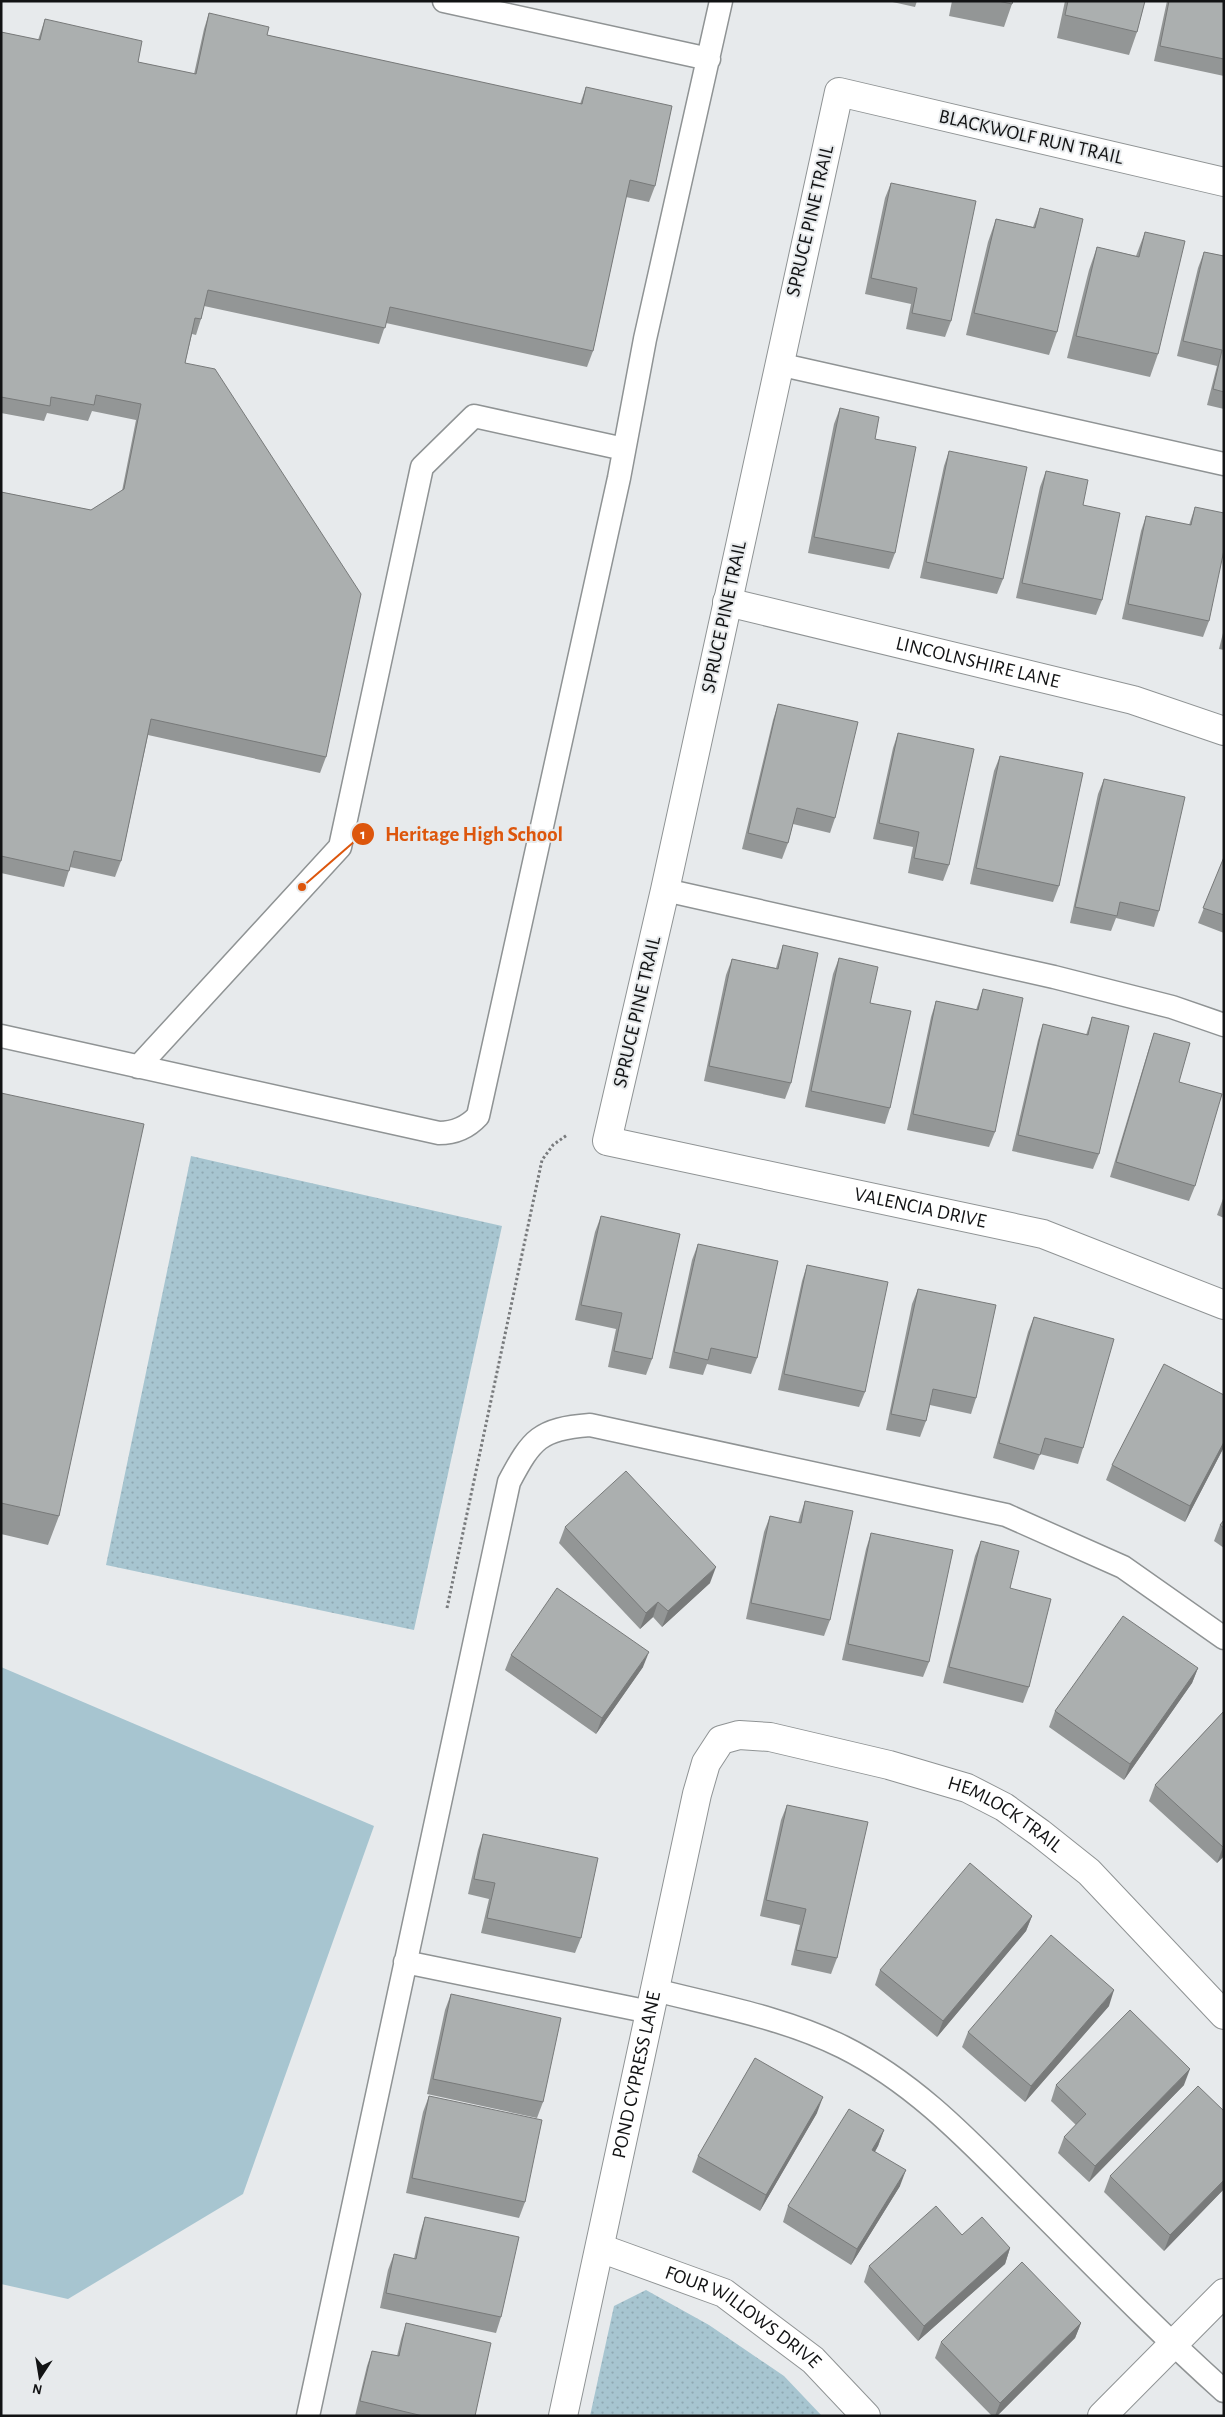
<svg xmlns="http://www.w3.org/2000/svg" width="1225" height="2417" font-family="'Alegreya Sans',sans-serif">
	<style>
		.green { fill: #a7c5d0 }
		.park { fill: url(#park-dots) }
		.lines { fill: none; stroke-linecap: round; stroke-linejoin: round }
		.lane-casing { stroke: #8f9394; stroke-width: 25 }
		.street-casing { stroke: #8f9394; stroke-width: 30 }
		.path { stroke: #787a7c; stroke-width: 3; stroke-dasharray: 2.5 2.5; stroke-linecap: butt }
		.lane { stroke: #fff; stroke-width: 22 }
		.street { stroke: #fff; stroke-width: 28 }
		.wall { fill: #939696 }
		.shaded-wall { fill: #787a7a }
		.building { fill: #abafaf; stroke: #787a7a }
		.labels { text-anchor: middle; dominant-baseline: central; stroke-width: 4; stroke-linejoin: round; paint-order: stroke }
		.street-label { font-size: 20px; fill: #121314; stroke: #e7eaec }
		.leader { fill: none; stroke: #dd560c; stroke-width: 2 }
		.callout-dot { fill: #dd560c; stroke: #e7eaec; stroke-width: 2 }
		.mark-label { font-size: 15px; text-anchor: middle; font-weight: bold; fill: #fff }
		.callout-label { font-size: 21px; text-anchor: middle; font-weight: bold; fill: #dd560c; stroke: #e7eaec; stroke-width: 4; stroke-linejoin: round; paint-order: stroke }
	</style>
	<defs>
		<pattern id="park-dots" width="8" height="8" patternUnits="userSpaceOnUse" patternTransform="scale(1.25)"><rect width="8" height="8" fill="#a7c5d0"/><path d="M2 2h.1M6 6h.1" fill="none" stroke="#8fa8b2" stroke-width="1.8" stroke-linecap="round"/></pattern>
	</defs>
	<rect width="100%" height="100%" fill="#e7eaec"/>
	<!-- green -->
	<path class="green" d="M1,1667L374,1826L243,2194L68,2299L1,2284Z"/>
	<!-- park -->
	<path class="park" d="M191,1156L502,1226L414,1630L106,1565Z
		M646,2290L709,2325L784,2376L822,2416H590L614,2306Z"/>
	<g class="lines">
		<!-- lane casing -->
		<g class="lane-casing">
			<path id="lane" d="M444,1L709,59
				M778,364L1224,464
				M665,890L1054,977L1172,1007L1224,1025
				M1,1036L439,1133C455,1133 467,1128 478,1116L619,478L645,339L721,1
				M138,1067L340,847L422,467L474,416L624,449
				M405,1962L650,2012
				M655,1990C718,2006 785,2018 843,2047C917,2084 971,2143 1029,2201C1093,2265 1156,2330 1224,2391
				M308,2416L509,1482C532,1439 539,1429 590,1425L1006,1515L1123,1567L1224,1638"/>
		</g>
		<!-- street casing -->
		<g class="street-casing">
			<g id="street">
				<path id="s1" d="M1224,182L839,92L665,890L607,1141L1043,1234L1224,1305"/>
				<path id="s2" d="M727,602L1133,700L1224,731"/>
				<path id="s3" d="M600,2248L724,2293L813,2360L866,2416"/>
				<path id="s4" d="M563,2416L697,1794L706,1763L721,1740L739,1735L770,1737L889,1765L967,1788L1004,1807L1040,1833L1089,1872L1224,2015"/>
				<path d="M1102,2416L1224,2293"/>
			</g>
		</g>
		<!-- path -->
		<path class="path" d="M447,1608L542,1160L553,1145L567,1135"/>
		<!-- lane -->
		<use href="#lane" class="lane"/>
		<!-- street -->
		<use href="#street" class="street"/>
	</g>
	<!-- wall -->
	<path class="wall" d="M888,1H917L915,7Z
		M952,1H1013L1004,27L949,16Z
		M1065,1H1145L1137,32L1129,55L1057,38Z
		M1167,1H1224V76L1154,61Z
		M209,13L267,35L580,104L586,87L655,186L649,202L626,197L593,351L587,367L386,323L379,344L204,306L201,319L196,335L192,334L185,363L326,757L320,773L148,735L121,861L115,877L70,867L64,887L1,873V492L91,510L122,491L136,420L92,411L88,421L47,413L44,421L1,413V32L38,40L45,19L138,62L194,74L204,29Z
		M891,183L951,321L945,337L906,329L911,304L865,294L885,198Z
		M1040,208L1057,332L1049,355L966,335L988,242L996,219L1033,227Z
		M1145,232L1158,354L1150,377L1067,358L1089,270L1097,247L1136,256Z
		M1204,252L1224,256V409L1207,405L1217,366L1177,356L1198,268Z
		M840,408L875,439L895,553L889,569L808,553L834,424Z
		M949,451L1003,579L997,594L920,578L944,466Z
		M1046,471L1083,505L1102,600L1096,615L1016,598L1040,487Z
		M1195,507L1209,621L1203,637L1122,619L1141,531L1146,516L1189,525Z
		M1224,629V650L1219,649Z
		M778,704L835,818L830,833L793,824L788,843L782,859L742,849L773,720Z
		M898,733L949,865L943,881L908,873L913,847L873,839L893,748Z
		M1000,756L1059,886L1053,902L970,884L994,771Z
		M1104,779L1159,911L1154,927L1116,918L1111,931L1070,923L1098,794Z
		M1224,857V933L1198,923Z
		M783,945L791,1083L785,1099L704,1081L726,975L732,959L776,968L778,961Z
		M839,958L870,1003L890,1108L885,1124L805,1107L833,974Z
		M983,989L995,1132L989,1147L907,1130L931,1017L936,1001L976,1010Z
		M1092,1017L1099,1154L1093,1169L1012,1151L1038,1040L1043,1024L1086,1035Z
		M1154,1033L1179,1082L1195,1186L1189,1201L1110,1177L1149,1048Z
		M1,1093L59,1516L48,1545L1,1534Z
		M1224,1196V1218L1217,1215Z
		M601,1216L652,1359L646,1375L608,1367L616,1329L575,1320L595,1232Z
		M698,1244L757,1358L751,1374L707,1364L703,1375L669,1368L692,1260Z
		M807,1265L865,1392L859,1407L778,1390L802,1281Z
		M918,1289L976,1398L971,1414L930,1405L926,1421L920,1437L886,1430L912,1304Z
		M1034,1317L1083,1448L1078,1464L1040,1454L1034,1470L993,1458L1028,1332Z
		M1224,1395V1447L1185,1522L1106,1480L1112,1465Z
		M805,1501L830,1620L824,1636L746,1619L764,1532L770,1516L798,1523L800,1516Z
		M1224,1520V1548L1214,1541L1220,1525Z
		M565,1527L710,1583L662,1627L653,1617L640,1629L559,1543Z
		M871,1533L929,1662L923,1677L842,1660L866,1549Z
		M981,1541L1010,1588L1029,1687L1023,1703L943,1683L975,1556Z
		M511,1655L643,1667L596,1734L505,1670Z
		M1198,1668L1192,1683L1124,1780L1049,1727L1055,1711Z
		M1224,1711V1856L1217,1863L1149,1801L1155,1785Z
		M787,1805L837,1958L831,1974L791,1965L800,1925L760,1916L781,1820Z
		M483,1834L581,1938L575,1953L481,1933L489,1899L468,1894L478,1850Z
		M1032,1916L1026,1931L937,2037L875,1985L880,1970Z
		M451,1994L543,2102L537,2118L427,2094L445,2010Z
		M1109,2006L1025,2102L962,2047L968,2032Z
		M1056,2085H1184L1089,2182L1058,2153L1064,2137L1076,2125L1051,2101Z
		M429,2096L525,2202L519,2218L406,2193L423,2112Z
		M1224,2111V2189L1164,2251L1104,2192L1110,2176Z
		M817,2113L760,2211L692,2172L698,2156Z
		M884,2130L878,2146L875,2152L900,2186L851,2265L783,2222L788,2206Z
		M425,2217L501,2317L496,2333L380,2308L388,2270L394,2254L414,2259L420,2233Z
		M962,2235L1010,2248L1005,2264L918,2341L864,2282L869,2266Z
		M406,2323L475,2416H355L367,2366L372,2351L397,2356L401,2339Z
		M1081,2323L1075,2338L997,2416H992L935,2358L941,2342Z"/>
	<!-- shaded-wall -->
	<path class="shaded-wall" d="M1224,1442V1447L1185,1522L1190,1506Z
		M716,1567L710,1583L662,1627L668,1611Z
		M658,1602L653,1617L640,1629L646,1613Z
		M649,1652L643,1667L596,1734L602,1718Z
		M1198,1668L1192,1683L1124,1780L1130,1764Z
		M1224,1846V1856L1217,1863L1223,1847Z
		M1032,1916L1026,1931L937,2037L943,2021Z
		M1114,1990L1109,2006L1025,2102L1031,2086Z
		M1190,2069L1184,2085L1089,2182L1095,2166Z
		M823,2097L817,2113L760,2211L766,2195Z
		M884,2130L878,2146L866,2166L872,2150Z
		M906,2170L900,2186L851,2265L857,2249Z
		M1224,2180V2189L1164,2251L1170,2235Z
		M1010,2248L1005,2264L918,2341L924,2326Z
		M1081,2323L1075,2338L997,2416H995L1000,2403Z"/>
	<!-- building -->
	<path class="building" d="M998,1H1013L1012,4Z
		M1068,1H1145L1137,32L1065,15Z
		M1169,1H1224V59L1160,46Z
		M209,13L269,27L267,35L582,104L586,87L672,106L655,186L630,180L593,351L390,307L385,328L208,290L201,319L195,318L185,363L215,369L361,594L326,757L151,719L121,861L74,851L69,871L1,856V492L91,510L124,489L141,404L96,395L94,405L51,397L50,406L1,397V32L40,40L45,19L142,41L138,62L196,74Z
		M891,183L976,201L951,321L912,313L917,288L871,278Z
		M1040,208L1083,219L1057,332L974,313L996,219L1035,228Z
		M1145,232L1185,241L1158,354L1076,336L1097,247L1139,257Z
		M1204,252L1224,256V392L1213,389L1222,350L1183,341Z
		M840,408L879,417L875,439L916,447L895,553L814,537Z
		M949,451L1027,467L1003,579L926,562Z
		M1046,471L1088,480L1083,505L1120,513L1102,600L1022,583Z
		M1195,507L1224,513V550L1209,621L1128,604L1146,516L1191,525Z
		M778,704L858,722L835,818L797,808L788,843L748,833Z
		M898,733L974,749L949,865L914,858L919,832L879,823Z
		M1000,756L1083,773L1059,886L976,868Z
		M1104,779L1185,797L1159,911L1120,902L1117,916L1075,907Z
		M1224,857V915L1203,908Z
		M783,945L818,953L791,1083L709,1066L732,959L778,969Z
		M839,958L878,967L870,1003L911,1011L890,1108L811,1091Z
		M983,989L1023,998L995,1132L913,1114L936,1001L978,1010Z
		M1092,1017L1129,1026L1099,1154L1018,1135L1043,1024L1088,1035Z
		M1154,1033L1190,1043L1179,1082L1222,1094L1195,1186L1116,1162Z
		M1,1093L144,1124L59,1516L1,1503Z
		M601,1216L680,1234L652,1359L614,1351L622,1313L581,1305Z
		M698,1244L778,1261L757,1358L711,1348L708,1360L674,1352Z
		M807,1265L888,1282L865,1392L784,1374Z
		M918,1289L996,1305L976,1398L933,1389L926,1421L891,1414Z
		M1034,1317L1114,1339L1083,1448L1045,1438L1040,1455L999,1443Z
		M1164,1364L1224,1395V1442L1190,1506L1112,1465Z
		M626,1471L716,1567L668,1611L658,1602L646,1613L565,1527Z
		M805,1501L853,1511L830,1620L751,1603L770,1516L801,1523Z
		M1224,1520V1528L1220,1525Z
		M871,1533L953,1550L929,1662L848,1644Z
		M981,1541L1019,1551L1010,1588L1051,1599L1029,1687L949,1667Z
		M557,1588L649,1652L602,1718L511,1655Z
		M1123,1616L1198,1668L1130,1764L1055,1711Z
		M1224,1711V1846L1223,1847L1155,1785Z
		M787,1805L868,1822L837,1958L796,1950L806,1909L766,1900Z
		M483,1834L598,1858L581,1938L487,1918L495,1883L474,1879Z
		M970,1863L1032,1916L943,2021L880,1970Z
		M1051,1935L1114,1990L1031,2086L968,2032Z
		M451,1994L561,2018L543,2102L433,2079Z
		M1130,2010L1190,2069L1095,2166L1064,2137L1086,2114L1056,2085Z
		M755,2058L823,2097L766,2195L698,2156Z
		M1198,2086L1224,2111V2180L1170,2235L1110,2176Z
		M429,2096L542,2120L525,2202L412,2178Z
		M849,2109L884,2130L872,2150L906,2170L857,2249L788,2206Z
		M936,2206L962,2235L982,2217L1010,2248L924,2326L869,2266Z
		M425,2217L519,2237L501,2317L386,2293L394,2254L416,2259Z
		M1022,2262L1081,2323L1000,2403L941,2342Z
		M406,2323L491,2343L475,2416H423L360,2401L372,2351L399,2356Z"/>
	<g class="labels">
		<!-- street labels -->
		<g class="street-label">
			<text transform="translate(1031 137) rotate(13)">BLACKWOLF RUN TRAIL</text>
			<text transform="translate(810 221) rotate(-77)">SPRUCE PINE TRAIL</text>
			<text transform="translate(724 617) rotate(-78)">SPRUCE PINE TRAIL</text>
			<text stroke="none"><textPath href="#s2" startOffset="258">LINCOLNSHIRE LANE</textPath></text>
			<text transform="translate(637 1012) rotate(-77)">SPRUCE PINE TRAIL</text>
			<text stroke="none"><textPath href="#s1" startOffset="1790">VALENCIA DRIVE</textPath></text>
			<text stroke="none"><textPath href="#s4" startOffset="995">HEMLOCK TRAIL</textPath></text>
			<text stroke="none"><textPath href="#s4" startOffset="349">POND CYPRESS LANE</textPath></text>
			<text stroke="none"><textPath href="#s3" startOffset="160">FOUR WILLOWS DRIVE</textPath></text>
		</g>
	</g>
	<!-- callouts -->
	<path class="leader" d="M302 887L363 834"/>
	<g class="callout-dot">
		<circle cx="302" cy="887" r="5"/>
		<circle cx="363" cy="834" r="12"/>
	</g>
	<g class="mark-label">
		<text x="363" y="839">1</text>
	</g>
	<g class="callout-label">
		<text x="474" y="841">Heritage High School</text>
	</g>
	<!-- border -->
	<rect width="1225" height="2417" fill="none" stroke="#121314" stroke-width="5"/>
	<!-- north arrow -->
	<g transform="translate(40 2377) rotate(192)" stroke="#e7eaec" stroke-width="4" paint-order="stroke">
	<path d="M0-4L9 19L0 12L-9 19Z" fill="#121314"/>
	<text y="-8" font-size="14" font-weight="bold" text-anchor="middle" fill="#121314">N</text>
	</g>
</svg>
